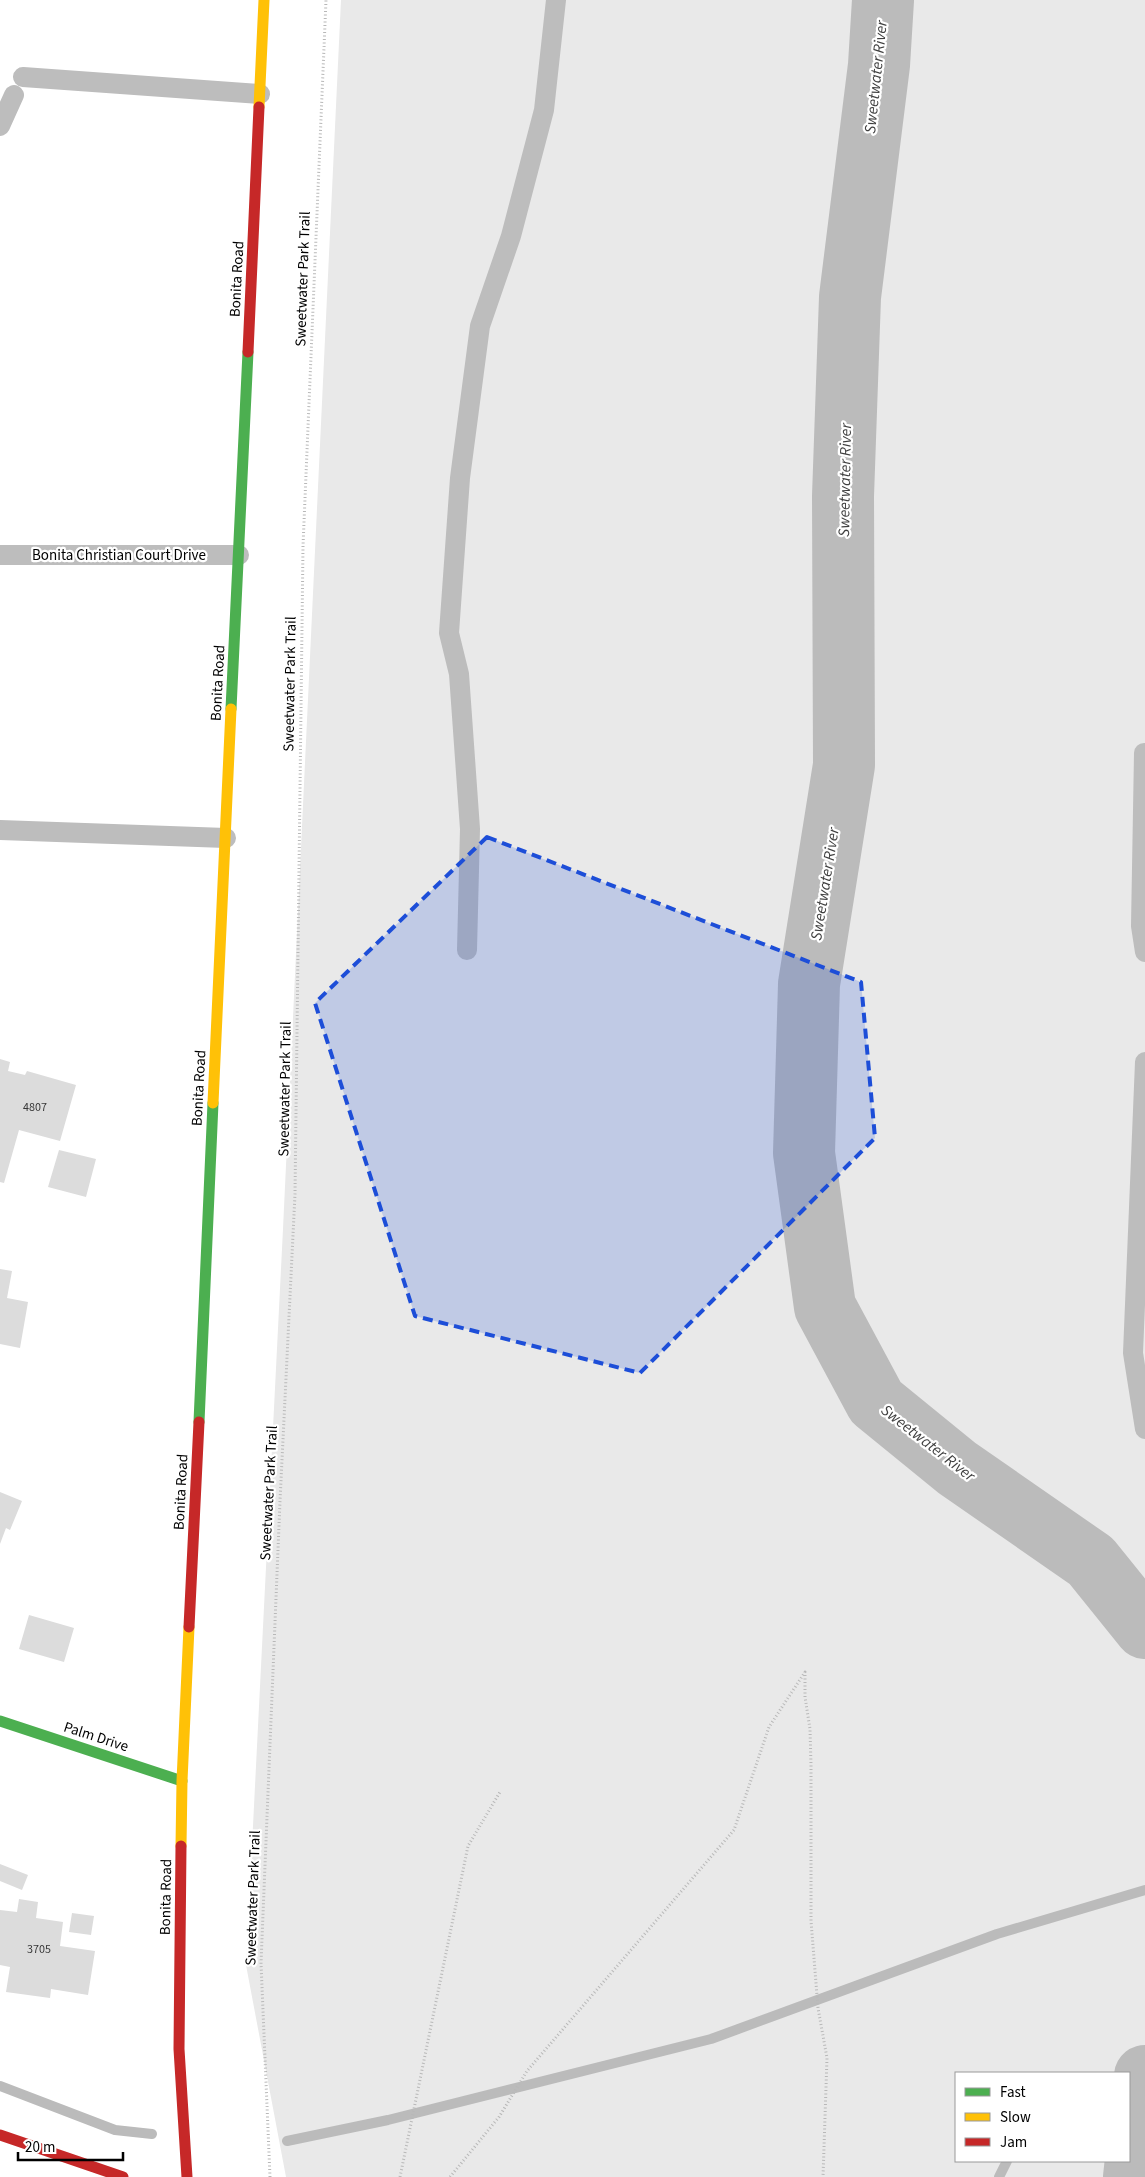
<svg xmlns="http://www.w3.org/2000/svg" width="1145" height="2177" font-family="'Source Sans 3',sans-serif">
	<style>
		.green { fill: #e9e9e9; fill-rule: evenodd }
		.lines { fill: none; stroke-linecap: round; stroke-linejoin: round }
		.stream { stroke: #bbb; stroke-width: 10 }
		.river { stroke: #bbb; stroke-width: 62 }
		.building { fill: #dcdcdc }
		.path { stroke: #b8b8b8; stroke-width: 3; stroke-dasharray: 1 2.5; stroke-linecap: butt }
		.lane { stroke: #bdbdbd; stroke-width: 20 }
		.fast { stroke: #4caf50; stroke-width: 11 }
		.slow { stroke: #ffc107; stroke-width: 11 }
		.jam { stroke: #c62828; stroke-width: 11 }
		.marked { fill: #1d4ed8; fill-opacity: 0.2; stroke: #1d4ed8; stroke-width: 4; stroke-dasharray: 10 6; stroke-linejoin: round }
		.labels { text-anchor: middle; dominant-baseline: central; stroke-width: 4.5; stroke-linejoin: round; paint-order: stroke }
		.number-label { font-size: 12px; fill: #373737 }
		.street-label { font-size: 15px; fill: #000; stroke: #fff }
		.water-label { font-size: 16px; font-style: italic; fill: #3f3f3f; stroke: #fff }
	</style>
	<rect width="100%" height="100%" fill="#fff"/>
	<!-- green -->
	<path class="green" d="M341,0H1145V2177H286L246,1965L283,1229ZM956,2073H1129V2161H956Z"/>
	<g class="lines">
		<!-- stream -->
		<path class="stream" d="M0,2086L115,2130L152,2134
			M1129,2099L1142,2101
			M287,2141L388,2120L711,2039L997,1934L1145,1890
			M999,2177L1007,2161"/>
		<!-- river -->
		<path class="river" d="M883,0L879,65L850,297L843,496L844,765L809,984L804,1153L825,1307L876,1402L957,1468L1091,1561L1145,1628
			M1134,2177L1145,2076"/>
	</g>
	<!-- building -->
	<path class="building" d="M0,1059L10,1062L8,1071L25,1075L27,1071L76,1085L60,1141L19,1130L4,1183L0,1182Z
		M59,1150L96,1159L86,1197L48,1187Z
		M0,1269L12,1271L7,1298L28,1302L20,1348L0,1344Z
		M0,1492L22,1501L10,1530L6,1528L0,1544Z
		M29,1615L74,1628L64,1662L19,1649Z
		M0,1864L28,1875L22,1890L0,1881Z
		M19,1899L38,1902L36,1918L63,1922L60,1946L95,1951L88,1995L51,1989L50,1998L6,1992L10,1967L0,1965V1910L17,1912Z
		M72,1913L94,1916L91,1935L69,1932Z"/>
	<g class="lines">
		<!-- path -->
		<path class="path" d="M270,2177L261,1963L280,1501L295,1194L303,546L326,0
			M400,2177L468,1846L500,1792
			M450,2177L499,2117L527,2071L734,1830L769,1727L805,1672V1697L810,1729L811,1765V1921L818,2008L827,2058L823,2177"/>
		<!-- lane -->
		<path class="lane" d="M23,77L260,94
			M0,126L14,95
			M0,555H239
			M1144,753L1141,926L1145,952
			M0,830L226,838
			M467,950L470,829L459,674L449,633L460,478L480,326L511,236L544,110L556,0
			M1145,1062L1133,1353L1145,1429"/>
		<!-- fast -->
		<path class="fast" d="M231,709L248,352
			M199,1422L213,1103
			M0,1721L182,1781"/>
		<!-- slow -->
		<path class="slow" d="M259,107L264,0
			M213,1103L231,709
			M181,1846L182,1781L189,1627"/>
		<!-- jam -->
		<path class="jam" d="M248,352L259,107
			M189,1627L199,1422
			M181,1846L179,2049L187,2177
			M0,2135L123,2177"/>
	</g>
	<!-- marked area -->
	<path class="marked" d="M487,837L861,982L875,1138L640,1373L415,1316L315,1003Z"/>
	<g class="labels">
		<!-- number labels -->
		<g class="number-label">
			<text x="35" y="1107">4807</text>
			<text x="39" y="1949">3705</text>
		</g>
		<!-- street labels -->
		<g class="street-label">
			<text transform="translate(237 279) rotate(-87)">Bonita Road</text>
			<text transform="translate(303 279) rotate(-88)">Sweetwater Park Trail</text>
			<text x="119" y="555">Bonita Christian Court Drive</text>
			<text transform="translate(218 683) rotate(-87)">Bonita Road</text>
			<text transform="translate(290 684) rotate(-89)">Sweetwater Park Trail</text>
			<text transform="translate(199 1088) rotate(-87)">Bonita Road</text>
			<text transform="translate(285 1089) rotate(-89)">Sweetwater Park Trail</text>
			<text transform="translate(181 1492) rotate(-87)">Bonita Road</text>
			<text transform="translate(269 1493) rotate(-87)">Sweetwater Park Trail</text>
			<text transform="translate(96 1737) rotate(18)">Palm Drive</text>
			<text transform="translate(166 1897) rotate(-89)">Bonita Road</text>
			<text transform="translate(253 1898) rotate(-88)">Sweetwater Park Trail</text>
		</g>
		<!-- water labels -->
		<g class="water-label">
			<text transform="translate(876 77) rotate(-84)">Sweetwater River</text>
			<text transform="translate(845 480) rotate(-89)">Sweetwater River</text>
			<text transform="translate(825 884) rotate(-81)">Sweetwater River</text>
			<text transform="translate(928 1443) rotate(38)">Sweetwater River</text>
		</g>
	</g>
	<!-- legend -->
	<rect x="955" y="2072" width="175" height="90" fill="#ffffff" stroke="#999999"/>
	<rect x="965" y="2088" width="25" height="8" fill="#4caf50" stroke="#999999"/>
	<text x="1000" y="2097" font-size="15" fill="#000000">Fast</text>
	<rect x="965" y="2113" width="25" height="8" fill="#ffc107" stroke="#999999"/>
	<text x="1000" y="2122" font-size="15" fill="#000000">Slow</text>
	<rect x="965" y="2138" width="25" height="8" fill="#c62828" stroke="#999999"/>
	<text x="1000" y="2147" font-size="15" fill="#000000">Jam</text>
	<!-- scale -->
	<path d="M18 2152v8h105v-8" fill="none" stroke="#000000" stroke-width="2.5"/>
	<text x="25" y="2152" font-size="15" fill="#000000" stroke="#ffffff" stroke-width="4" paint-order="stroke">20 m</text>
</svg>
